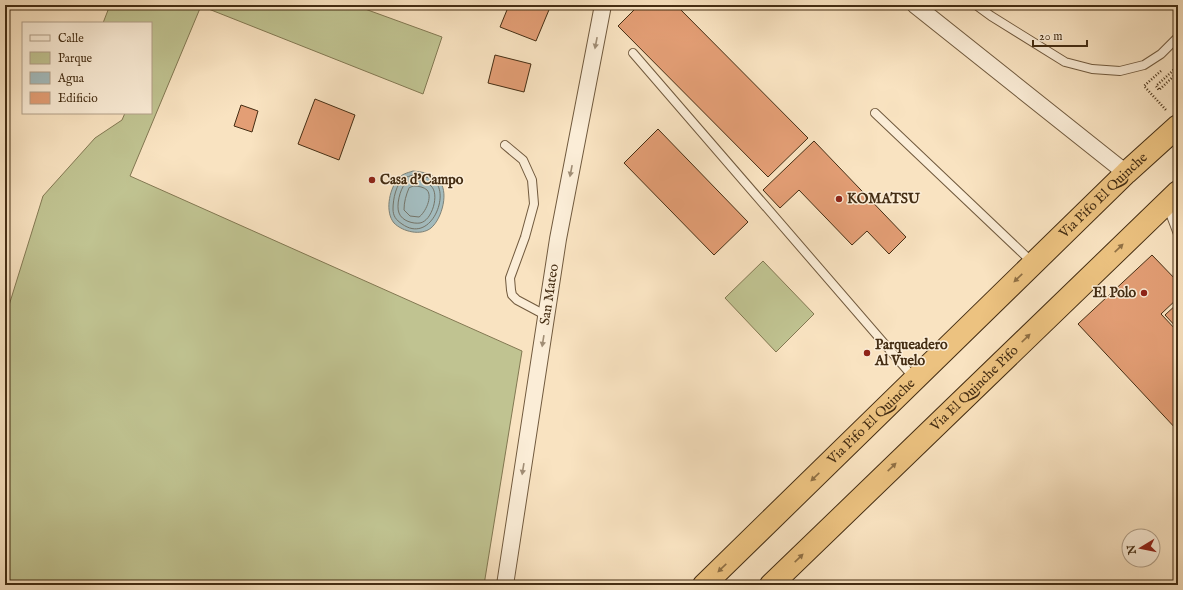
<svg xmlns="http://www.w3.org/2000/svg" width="1183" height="590" font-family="'IM FELL English',serif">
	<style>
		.green { fill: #c0c391; stroke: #827852 }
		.water { fill: #a3bbbd; stroke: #7d8279 }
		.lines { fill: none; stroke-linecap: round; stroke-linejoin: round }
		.shore { stroke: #747468; stroke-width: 1 }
		.building { fill: #e39e75; stroke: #442d13 }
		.service-casing { stroke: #715a3e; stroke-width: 10 }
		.minor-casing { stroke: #715a3e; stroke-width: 18 }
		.trunk-casing { stroke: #442d13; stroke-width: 24 }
		.path { stroke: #442d13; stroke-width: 2.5; stroke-dasharray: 1 2; stroke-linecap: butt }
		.service { stroke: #fbedd7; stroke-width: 8 }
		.minor { stroke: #fbedd7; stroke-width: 16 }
		.trunk { stroke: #ecc280; stroke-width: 22 }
		.oneway { fill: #a08d75 }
		.oneway2 { fill: #907044 }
		.poi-dot { fill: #8f2418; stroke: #fbedd7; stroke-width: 1.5 }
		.labels { text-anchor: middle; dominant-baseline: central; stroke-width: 3; stroke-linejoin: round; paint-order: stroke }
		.poi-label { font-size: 14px; font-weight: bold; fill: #442d13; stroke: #fbedd7; text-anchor: start }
		.street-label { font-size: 14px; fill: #442d13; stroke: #fbedd7 }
	</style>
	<rect width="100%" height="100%" fill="#f9e3c1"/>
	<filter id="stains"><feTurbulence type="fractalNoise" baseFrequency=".005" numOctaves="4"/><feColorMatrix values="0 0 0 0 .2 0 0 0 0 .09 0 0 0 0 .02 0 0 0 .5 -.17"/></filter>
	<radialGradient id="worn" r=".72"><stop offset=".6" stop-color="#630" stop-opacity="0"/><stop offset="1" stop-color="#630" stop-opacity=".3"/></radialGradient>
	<!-- green -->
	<path class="green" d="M110,5H354L442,37L423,94L201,6L130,176L522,351L484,585H5V315H6L43,196L95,138L122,120L125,113H151V23H103Z
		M763,261L814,314L776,352L725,298Z"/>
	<!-- water -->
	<path class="water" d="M413,171C422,172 431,173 438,180C450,190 442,219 431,228C421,236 403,232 394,223C385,212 389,191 397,180C401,174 407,173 413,171Z"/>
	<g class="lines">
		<!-- shore -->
		<path class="shore" d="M413,175C421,175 430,177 436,183C449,197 430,244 402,224C396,220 393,216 393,209C393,199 396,184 404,178C407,177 410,176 413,175Z
			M414,180C420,180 427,181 431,186C440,194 432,221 420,223C413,224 402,221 399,213C396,206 400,189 405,184C408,181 411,181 414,180Z
			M414,186C418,186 424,187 427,190C433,197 425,213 419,217L410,216L404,210C404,202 406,195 409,188Z"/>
	</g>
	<!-- building -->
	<path class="building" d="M509,5H551L536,41L500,27Z
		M639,5H676L808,138L768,177L618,26Z
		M495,55L531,64L524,92L488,83Z
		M315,99L355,115L339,160L298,144Z
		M241,105L258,111L252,132L234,126Z
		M658,129L748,222L714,255L624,163Z
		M814,141L906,237L889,254L867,231L852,245L799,190L780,208L763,190Z
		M1152,255L1178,282V298L1161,314L1178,332V431L1078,324Z
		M1178,303V329L1165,315Z"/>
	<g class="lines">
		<!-- service casing -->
		<g class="service-casing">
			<path id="service" d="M976,5L991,16L1065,62L1092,69L1120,71L1144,65L1161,54L1178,37
				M633,53L914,378
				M875,113L1033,263
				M505,145L523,160L532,180L534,204L525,237L510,278L511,290L512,295L517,300L547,316
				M1167,205L1178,234"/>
		</g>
		<!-- minor casing -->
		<g class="minor-casing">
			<g id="minor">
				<path d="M915,5L1126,173"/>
				<path id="s1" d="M505,585L558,239L603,5"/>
			</g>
		</g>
		<!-- trunk casing -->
		<g class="trunk-casing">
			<g id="trunk">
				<path id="s2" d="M704,585L1126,173L1178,126"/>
				<path id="s3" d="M771,585L1178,192"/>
			</g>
		</g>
		<!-- path -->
		<path class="path" d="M1178,66L1156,86L1159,90L1178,72
			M1161,71L1144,86L1166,110"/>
		<!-- service -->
		<use href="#service" class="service"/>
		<!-- minor -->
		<use href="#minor" class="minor"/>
		<!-- trunk -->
		<use href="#trunk" class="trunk"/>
	</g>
	<!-- one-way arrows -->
	<defs><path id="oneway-solid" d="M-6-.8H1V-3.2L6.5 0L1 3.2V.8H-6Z"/></defs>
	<g class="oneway">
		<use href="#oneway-solid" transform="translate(596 43) rotate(101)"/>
		<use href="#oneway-solid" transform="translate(571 171) rotate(101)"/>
		<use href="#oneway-solid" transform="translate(543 341) rotate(99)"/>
		<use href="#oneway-solid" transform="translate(523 469) rotate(99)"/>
	</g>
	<g class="oneway2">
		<use href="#oneway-solid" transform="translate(1119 248) rotate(-44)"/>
		<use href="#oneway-solid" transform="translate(1018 278) rotate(136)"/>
		<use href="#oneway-solid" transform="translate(1026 338) rotate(-44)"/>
		<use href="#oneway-solid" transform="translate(892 467) rotate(-44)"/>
		<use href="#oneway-solid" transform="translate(815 477) rotate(136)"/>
		<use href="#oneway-solid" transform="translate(799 558) rotate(-44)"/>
		<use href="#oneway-solid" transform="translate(722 568) rotate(136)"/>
	</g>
	<!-- markers -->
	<g class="poi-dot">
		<circle cx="372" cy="180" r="4"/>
		<circle cx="839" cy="199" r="4"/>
		<circle cx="1144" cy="293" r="4"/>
		<circle cx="867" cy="353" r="4"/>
	</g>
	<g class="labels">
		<!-- poi labels -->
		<g class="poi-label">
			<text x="380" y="180">Casa d'Campo</text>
			<text x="847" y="199">KOMATSU</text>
			<text x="1136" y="293" text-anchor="end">El Polo</text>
			<text x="875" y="345">Parqueadero<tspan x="875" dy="16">Al Vuelo</tspan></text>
		</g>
		<!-- street labels -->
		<g class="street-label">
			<text stroke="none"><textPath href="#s2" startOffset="558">Via Pifo El Quinche</textPath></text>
			<text stroke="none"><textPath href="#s1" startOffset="294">San Mateo</textPath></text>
			<text stroke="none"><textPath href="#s3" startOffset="283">Via El Quinche Pifo</textPath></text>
			<text stroke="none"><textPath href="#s2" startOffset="234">Via Pifo El Quinche</textPath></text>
		</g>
	</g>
	<!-- margin -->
	<rect width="1183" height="590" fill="none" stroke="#f9e3c1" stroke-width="20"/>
	<rect x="6" y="6" width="1171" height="578" fill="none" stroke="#442d13" stroke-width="2"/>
	<rect x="10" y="10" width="1163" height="570" fill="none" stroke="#442d13"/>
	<!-- legend -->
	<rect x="22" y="22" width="130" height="92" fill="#fbedd7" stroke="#b2a089"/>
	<rect x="30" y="35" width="20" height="6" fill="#fbedd7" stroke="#b2a089"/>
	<text x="58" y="42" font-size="12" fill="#442d13">Calle</text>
	<rect x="30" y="52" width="20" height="12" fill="#c0c391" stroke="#b2a089"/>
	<text x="58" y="62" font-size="12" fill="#442d13">Parque</text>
	<rect x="30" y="72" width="20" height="12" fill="#a3bbbd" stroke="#b2a089"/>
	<text x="58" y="82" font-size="12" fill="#442d13">Agua</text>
	<rect x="30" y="92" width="20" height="12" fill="#e39e75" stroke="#b2a089"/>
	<text x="58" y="102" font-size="12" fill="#442d13">Edificio</text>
	<!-- north arrow -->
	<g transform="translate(1141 548) rotate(260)"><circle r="19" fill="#fbedd7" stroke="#b2a089"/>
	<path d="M0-3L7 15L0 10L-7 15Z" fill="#8f2418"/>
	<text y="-6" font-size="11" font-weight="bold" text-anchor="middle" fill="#442d13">N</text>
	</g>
	<!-- scale -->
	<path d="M1033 40v6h54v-6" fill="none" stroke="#442d13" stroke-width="2"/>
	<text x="1039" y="40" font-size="12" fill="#442d13" stroke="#fbedd7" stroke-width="3" paint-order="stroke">20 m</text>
	<rect width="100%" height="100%" filter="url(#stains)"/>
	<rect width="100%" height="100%" fill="url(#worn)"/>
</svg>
